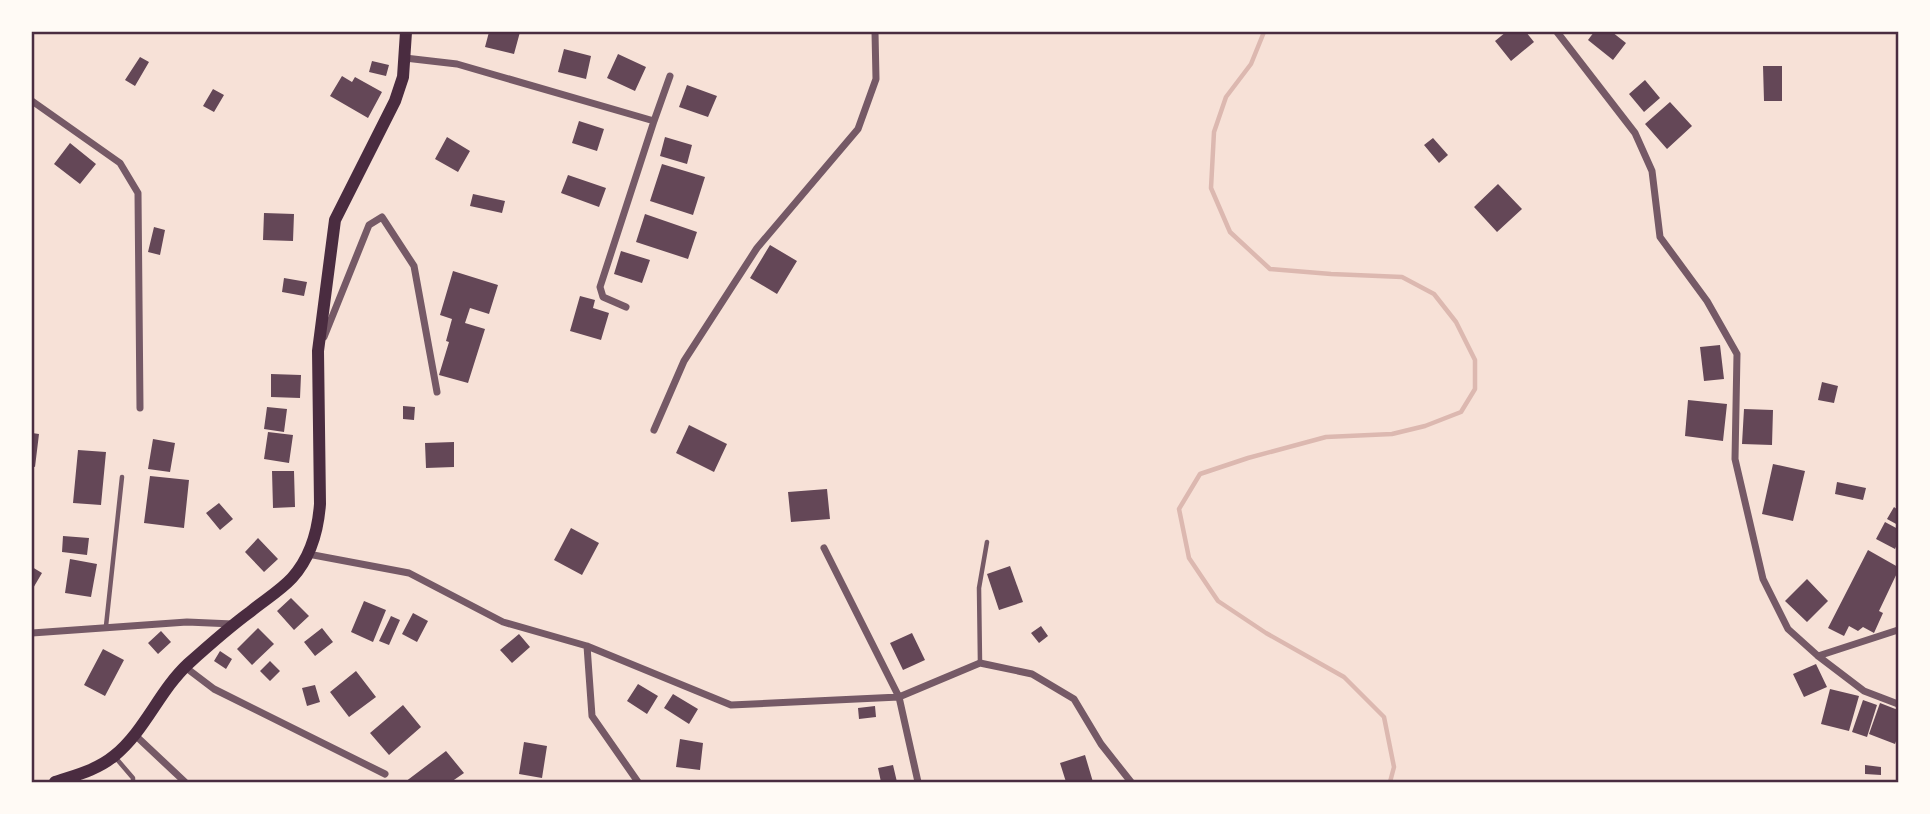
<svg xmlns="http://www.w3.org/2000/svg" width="1930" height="814" font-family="'Noto Serif',serif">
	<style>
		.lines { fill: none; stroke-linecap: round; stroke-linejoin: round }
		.stream { stroke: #dcb8b0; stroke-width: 4.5 }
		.building { fill: #644757 }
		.service { stroke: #755966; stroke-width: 4.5 }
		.minor { stroke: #755966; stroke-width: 7 }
		.secondary { stroke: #4a2c40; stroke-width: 12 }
		.neatline { fill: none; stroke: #4a2c40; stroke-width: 2.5 }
	</style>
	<rect width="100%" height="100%" fill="#f7e1d7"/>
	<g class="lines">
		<!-- stream -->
		<path class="stream" d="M1264,32L1251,64L1226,97L1214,132L1211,188L1230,232L1270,269L1331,274L1402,277L1434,294L1456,322L1475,360V389L1461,412L1425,426L1392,434L1326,437L1248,458L1200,474L1179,509L1189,558L1218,601L1266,633L1344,677L1384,717L1394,767L1390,782"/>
	</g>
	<!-- building -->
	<path class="building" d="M489,32H520L514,54L485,47Z
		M1506,32H1526L1534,42L1511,61L1495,41Z
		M1594,32H1612L1626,43L1613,60L1588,40Z
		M564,49L591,56L586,79L558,72Z
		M618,54L646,67L635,91L607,78Z
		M140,57L149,62L135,86L125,80Z
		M372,61L389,65L386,76L369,72Z
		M1763,66H1782V101H1764Z
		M342,76L352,82L355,77L382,92L368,118L330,96Z
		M1645,80L1660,98L1644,112L1629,94Z
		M687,85L717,96L708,117L679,107Z
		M213,89L224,95L214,112L203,106Z
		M1670,102L1692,126L1667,149L1645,124Z
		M579,121L604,129L597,151L572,143Z
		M447,137L470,151L458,172L435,159Z
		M665,137L692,145L687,164L660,156Z
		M1433,138L1448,155L1439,163L1424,145Z
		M70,143L96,164L80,184L54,164Z
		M662,164L705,177L693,215L650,201Z
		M568,175L606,188L599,207L561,193Z
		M1498,184L1522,209L1497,232L1474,207Z
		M473,194L505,201L502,213L470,206Z
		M264,213L294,214L293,241L263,240Z
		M645,214L697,232L688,259L636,242Z
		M154,227L165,230L160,255L148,252Z
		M770,245L797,261L777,294L750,278Z
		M621,251L650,260L642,283L614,274Z
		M453,271L498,285L489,314L470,308L465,323L485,329L468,383L439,375L449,342L446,341L452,319L440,315Z
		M284,278L307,282L304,296L282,292Z
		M580,296L595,300L593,308L609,313L601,340L570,331Z
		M1720,345L1724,379L1704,381L1700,347Z
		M271,374L301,375L300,398L271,397Z
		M1822,382L1838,386L1834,403L1818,400Z
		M1688,400L1727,404L1723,441L1685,436Z
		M403,406L415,407L414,420L403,419Z
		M267,407L287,409L284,432L264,429Z
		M1744,409L1773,410L1772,445L1742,444Z
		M689,425L727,444L714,472L676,453Z
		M268,432L293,435L289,463L264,459Z
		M32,433L39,434L35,467L32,466Z
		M153,439L175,443L170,472L148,469Z
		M454,442V467L426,468L425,443Z
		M78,450L106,452L101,505L73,503Z
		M1773,464L1805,471L1793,521L1762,514Z
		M272,471H294L295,507L273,508Z
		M150,476L189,480L184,528L144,523Z
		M1837,482L1866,488L1863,500L1835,494Z
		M827,489L830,519L791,522L788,492Z
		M219,503L233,519L220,530L206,513Z
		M1894,507L1898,510V525L1887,519Z
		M1885,522L1898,529V542L1895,549L1876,539Z
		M571,528L599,543L582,575L554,560Z
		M63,536L89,538L87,555L62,552Z
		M258,538L278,559L264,572L245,552Z
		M1868,550L1898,567V571L1879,611L1883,613L1874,633L1863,627L1858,631L1849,626L1844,636L1828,628Z
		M70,559L97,564L91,597L65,593Z
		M1010,566L1023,602L999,610L987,574Z
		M32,567L42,573L32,590Z
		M1807,579L1828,601L1807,622L1785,601Z
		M291,598L309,616L294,630L277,611Z
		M364,601L386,610L373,642L351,632Z
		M413,613L428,621L417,642L402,634Z
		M391,616L400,620L389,645L379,641Z
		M1041,626L1048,636L1039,643L1031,633Z
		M258,628L274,644L252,665L237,649Z
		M322,628L333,642L315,656L304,642Z
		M161,631L171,642L158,654L148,643Z
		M912,633L925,660L903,670L890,643Z
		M519,634L530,647L512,663L500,650Z
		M103,649L124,660L105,696L84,685Z
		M220,651L232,659L226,669L214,661Z
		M270,661L280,671L270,681L260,671Z
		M1816,664L1827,687L1804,697L1793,674Z
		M356,671L376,697L349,717L330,692Z
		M638,684L658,696L647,714L627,701Z
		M315,685L320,702L307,706L302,688Z
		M1830,689L1859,696L1849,731L1821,724Z
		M673,694L698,709L689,724L664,708Z
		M1863,700L1877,705L1867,737L1852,732Z
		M1880,703L1898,710V736L1895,744L1869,734Z
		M403,705L421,727L389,755L370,733Z
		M875,706L876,717L859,719L858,708Z
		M680,739L703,743L700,770L676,767Z
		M524,742L547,746L542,778L519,774Z
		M446,751L464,773L451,782H405Z
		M1085,755L1093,782H1066L1060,763Z
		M893,765L897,782H881L878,768Z
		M1865,765L1881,767V775L1865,774Z"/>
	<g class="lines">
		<!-- service -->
		<path class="service" d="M106,626L122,477
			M980,663L979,588L987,542
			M115,757L133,778V782"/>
		<!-- minor -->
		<path class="minor" d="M1557,32L1635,133L1652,171L1660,237L1707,301L1737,354L1735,459L1763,579L1788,629L1818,656L1864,691L1898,704
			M405,58L457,64L654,121
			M32,101L120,163L138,193L140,408
			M626,307L603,297L600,287L654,121L670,76
			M324,337L369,225L382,217L414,266L437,392
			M654,430L684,361L757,248L858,129L876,79L875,32
			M824,548L899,697L918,782
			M308,554L409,573L503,622L587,646L731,705L899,697L980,663L1032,674L1074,699L1101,744L1131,782
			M32,633L187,622L233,624
			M587,646L592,716L638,782
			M1818,656L1898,630
			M185,667L214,689L385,774
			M135,735L185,782"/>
		<!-- secondary -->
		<path class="secondary" d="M55,782C76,775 97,770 114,756C145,731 159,691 188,664C208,646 228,628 250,612C263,601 280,591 292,578C310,558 318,531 320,504L318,351L335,220L395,101L403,77L406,32"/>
	</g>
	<!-- border -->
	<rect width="1930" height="814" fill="none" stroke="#fffaf5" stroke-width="66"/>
	<rect x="33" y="33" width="1864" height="748" class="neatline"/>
</svg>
